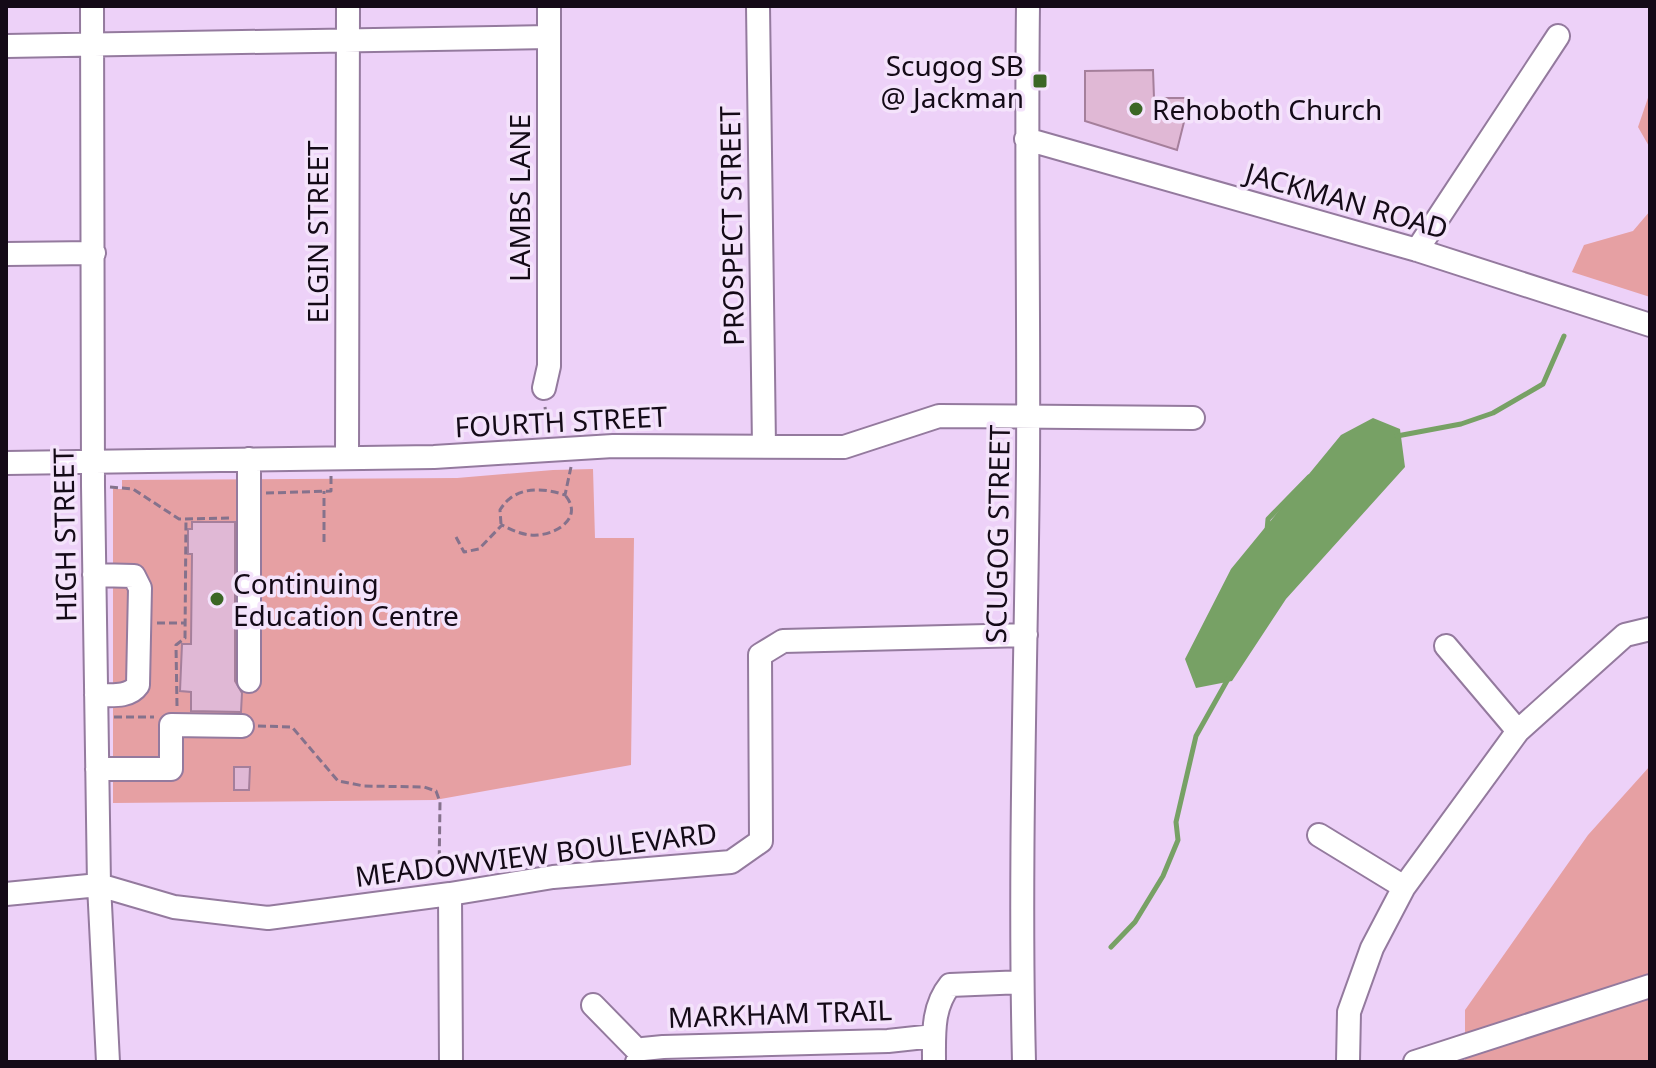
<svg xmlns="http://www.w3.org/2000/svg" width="1656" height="1068" font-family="'Noto Sans',sans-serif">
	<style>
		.green { fill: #e6a0a3 }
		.water { fill: #77a165 }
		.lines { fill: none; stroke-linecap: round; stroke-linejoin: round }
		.stream { stroke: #77a165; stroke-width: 5 }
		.building { fill: #e0b8d5; stroke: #a57f9b; stroke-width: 2 }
		.minor-casing { stroke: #947a9e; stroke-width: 26 }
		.path { stroke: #85728c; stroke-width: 3; stroke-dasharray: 8 4; stroke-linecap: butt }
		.minor { stroke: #fff; stroke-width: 22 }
		.poi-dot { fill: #3b6725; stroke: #f4e3fb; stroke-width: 3 }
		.labels { text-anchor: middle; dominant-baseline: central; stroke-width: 7; stroke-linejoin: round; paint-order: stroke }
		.poi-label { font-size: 28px; fill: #140a17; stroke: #f4e3fb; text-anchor: start }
		.street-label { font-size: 28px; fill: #140a17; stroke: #f4e3fb }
	</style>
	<rect width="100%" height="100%" fill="#edd1f8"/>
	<!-- green -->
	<path class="green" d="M1650,92V148L1638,127Z
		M1650,211V297L1572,272L1584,245L1633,231Z
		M593,469L595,538H634L631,765L435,800L113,803V489H122V480L457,478L553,470Z
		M1650,766V1062H1465V1010L1588,835Z"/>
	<!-- water -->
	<path class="water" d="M1373,418L1400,429L1405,467L1286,599L1232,681L1196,688L1185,659L1231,569L1341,435Z"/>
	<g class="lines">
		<!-- stream -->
		<path class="stream" d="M1397,436L1461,424L1493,413L1543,384L1564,336
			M1267,531L1268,519L1309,477
			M1111,947L1135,922L1163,876L1178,840L1176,822L1196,736L1228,679"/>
	</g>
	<!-- building -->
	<path class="building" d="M1153,70L1154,98H1190L1177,150L1085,121V71Z
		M192,522H235V681L242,693L241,712L191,711V692L180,691L182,644H191L192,554H188V529H192Z
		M234,767H250L249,790H234Z"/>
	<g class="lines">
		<!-- minor casing -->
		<g class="minor-casing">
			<path id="minor" d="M92,6L93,486L99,885L108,1062
				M758,6L764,446
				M6,46L549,37
				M1026,139L1417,250L1650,325
				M1417,250L1558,36
				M6,254L94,253
				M544,388L549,366V6
				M347,458L348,6
				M6,463L434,457L613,446L844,447L939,416L1193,418
				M94,575L134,576L140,588L138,685C129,698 111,695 96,695
				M1446,646L1518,731
				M249,681V459
				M97,769H171V725L242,726
				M1319,835L1404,887
				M6,894L99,885L174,907L268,918L450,894L553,877L731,862L761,841L760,655L783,641L1026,635
				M450,894L451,1062
				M593,1005L640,1053
				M637,1062L643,1049L663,1047L888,1041L934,1036
				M934,1062C934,1034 932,1007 950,985L1022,982
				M1024,1062C1019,863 1026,664 1028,465C1029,312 1026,159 1028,6
				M1348,1062L1349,1012L1372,948L1404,887L1518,731L1625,635L1650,629
				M1415,1062L1650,986"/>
		</g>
		<!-- path -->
		<path class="path" d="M545,407L548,431
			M110,487L133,489L179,519L229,518
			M266,493L331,491V476
			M501,524L500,510C514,486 542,487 565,495L571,467
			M456,537L464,552L479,549L502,525C513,531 525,536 538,535C560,533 583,516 565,495
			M324,542V491
			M157,623H185
			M177,706L176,645L185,638L186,519
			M114,717H154
			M258,726L292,727L338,781L364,786L424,787L436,791L440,802L439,874"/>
		<!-- minor -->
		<use href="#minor" class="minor"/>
	</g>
	<!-- markers -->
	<g class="poi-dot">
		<rect x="1032" y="73" width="16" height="16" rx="4"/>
		<circle cx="1136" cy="109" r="8"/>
		<circle cx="217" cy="599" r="8"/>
	</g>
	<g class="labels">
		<!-- poi labels -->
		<g class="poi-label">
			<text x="1024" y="65" text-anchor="end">Scugog SB<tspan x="1024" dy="32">@ Jackman</tspan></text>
			<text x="1152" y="109">Rehoboth Church</text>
			<text x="233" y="583">Continuing<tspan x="233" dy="32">Education Centre</tspan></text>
		</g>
		<!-- street labels -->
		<g class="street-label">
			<text transform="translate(519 198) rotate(-90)">LAMBS LANE</text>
			<text transform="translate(1347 200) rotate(16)">JACKMAN ROAD</text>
			<text transform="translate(731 226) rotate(-91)">PROSPECT STREET</text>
			<text transform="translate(317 232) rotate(-90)">ELGIN STREET</text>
			<text transform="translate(561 421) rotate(-3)">FOURTH STREET</text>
			<text transform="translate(997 534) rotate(-89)">SCUGOG STREET</text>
			<text transform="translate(64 535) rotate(-91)">HIGH STREET</text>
			<text transform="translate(536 854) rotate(-7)">MEADOWVIEW BOULEVARD</text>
			<text transform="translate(780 1013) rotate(-2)">MARKHAM TRAIL</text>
		</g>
	</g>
	<!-- border -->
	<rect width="1656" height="1068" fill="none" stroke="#140a17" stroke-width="16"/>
</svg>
